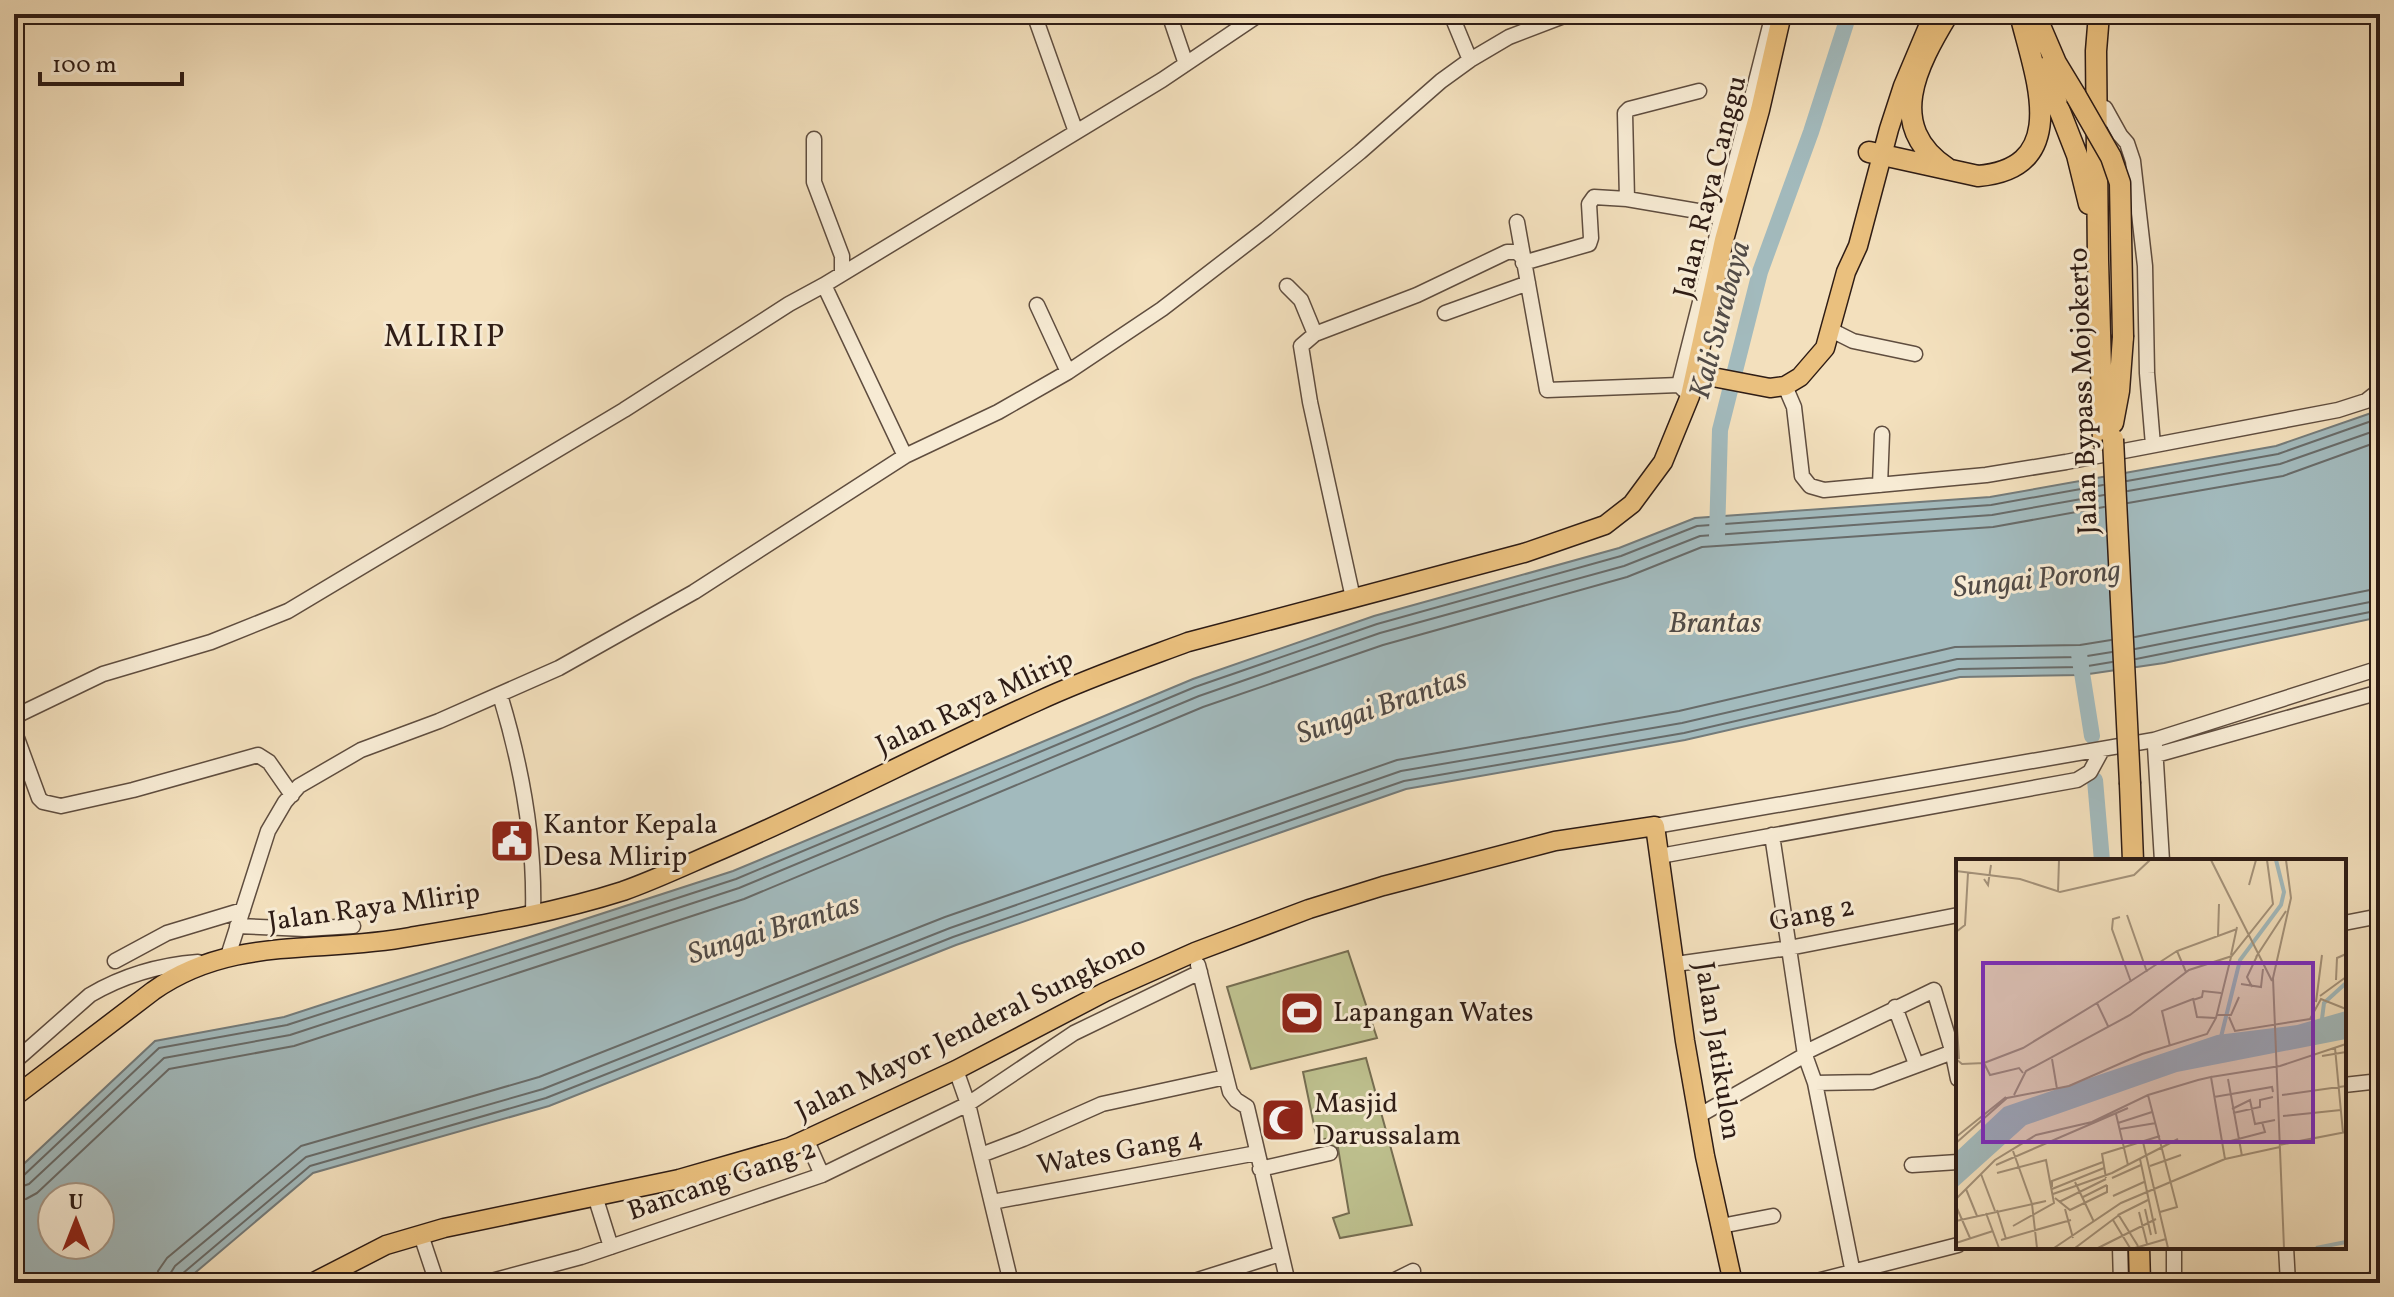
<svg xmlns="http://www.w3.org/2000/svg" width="2394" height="1297" font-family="Vollkorn,serif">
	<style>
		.green { fill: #bec18f; stroke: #766e52; stroke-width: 2 }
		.water { fill: #a2babd; stroke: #747b7a; stroke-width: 2; fill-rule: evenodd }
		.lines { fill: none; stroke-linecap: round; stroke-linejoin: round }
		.shore { stroke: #686b69; stroke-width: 2 }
		.river { stroke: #a2babd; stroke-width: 16 }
		.minor-casing { stroke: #5f4d3f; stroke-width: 17 }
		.major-casing { stroke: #2e1c15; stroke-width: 21 }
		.highway-casing { stroke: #2e1c15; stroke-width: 23 }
		.minor { stroke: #f7ebd4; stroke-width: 14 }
		.major { stroke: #eac07e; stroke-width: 18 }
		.highway { stroke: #eac07e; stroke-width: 20 }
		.highway-bridge-casing { stroke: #2e1c15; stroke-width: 23; stroke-linecap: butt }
		.highway-bridge { stroke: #eac07e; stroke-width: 20 }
		.labels { text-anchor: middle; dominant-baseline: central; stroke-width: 6; stroke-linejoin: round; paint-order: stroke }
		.street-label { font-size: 28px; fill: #2e1c15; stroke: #f7ebd4 }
		.poi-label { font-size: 28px; fill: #2e1c15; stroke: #f7ebd4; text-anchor: start }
		.water-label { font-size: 30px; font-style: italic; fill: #514b47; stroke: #f7ebd4 }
		.quarter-label { font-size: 32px; letter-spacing: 2px; fill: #2e1c15; stroke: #f7ebd4 }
		.inset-river { fill: none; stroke: #a2babd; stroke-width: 4 }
		.inset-road { fill: none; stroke: #a4927a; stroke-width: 2 }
		.view { fill: #7b2cbf; fill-opacity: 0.15; stroke: #7b2cbf; stroke-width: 4 }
		.inset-edge { fill: none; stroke: #2e1c15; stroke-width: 4 }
	</style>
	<rect width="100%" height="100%" fill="#f3e0bd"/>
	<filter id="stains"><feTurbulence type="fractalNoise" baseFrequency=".0025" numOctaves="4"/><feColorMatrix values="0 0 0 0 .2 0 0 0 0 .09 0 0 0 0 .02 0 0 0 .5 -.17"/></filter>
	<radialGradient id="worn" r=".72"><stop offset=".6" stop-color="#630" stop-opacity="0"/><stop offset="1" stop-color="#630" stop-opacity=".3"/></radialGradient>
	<!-- green -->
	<path class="green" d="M1348,951L1377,1038L1251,1069L1227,987Z
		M1366,1058L1412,1225L1340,1238L1333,1218L1349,1213L1338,1148H1325V1139L1317,1140L1303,1072Z"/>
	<!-- water -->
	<path class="water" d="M2380,410V617L2164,663L2082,675L1960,677L1685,740L1406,789L956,945L549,1106L313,1173L183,1283H14V1173L155,1041L284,1017L733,871L1193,679L1374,616L1619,548L1695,518L1990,497L2276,446ZM52,1197H100V1245H52Z"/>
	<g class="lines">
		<!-- shore -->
		<path class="shore" d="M2127,481L2278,454L2380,418
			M2128,491L2280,464L2380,429
			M2128,503L2283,476L2380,441
			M2135,637L2380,588
			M2135,649L2380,600
			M2136,659L2380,610
			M14,1179L23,1176L159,1048L287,1025L736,879L1195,687L1377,624L1621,556L1697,526L1991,505L2103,485
			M14,1189L29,1184L164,1058L290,1035L739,888L1199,696L1380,633L1624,566L1700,536L1992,515L2104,495
			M14,1201L26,1199L37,1193L169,1069L294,1046L744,899L1203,707L1383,645L1627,577L1702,547L1993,527L2104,507
			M157,1283L158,1271L167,1258L301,1146L539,1077L945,917L1397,760L1679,711L1955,647L2080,645L2111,640
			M169,1283L170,1274L175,1266L306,1157L543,1089L950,928L1401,771L1682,723L1957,659L2081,657L2112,652
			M179,1283L182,1274L310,1166L546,1098L953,937L1404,781L1684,733L1959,669L2082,667L2112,662"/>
		<!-- river -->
		<path class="river" d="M1717,536L1720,430L1760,272L1811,132L1849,14
			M2079,654L2092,736
			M2095,780L2102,861
			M2127,1247L2129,1283"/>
		<!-- minor casing -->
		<g class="minor-casing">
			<path id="minor" d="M1034,14L1076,132
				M1169,14L1186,64
				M1451,14L1470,60
				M2105,108L2120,135L2127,143L2133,161L2145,266L2147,373L2153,445
				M814,139V182L842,256V274
				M1627,199L1625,113L1629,109L1699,91
				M1517,222L1547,390L1679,385L1684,390
				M1523,263L1589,244L1591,238L1589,204L1594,197L1627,199L1721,215
				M824,285L1162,80L1260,14
				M1287,286L1301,300L1315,334
				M1037,305L1068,372
				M1445,313L1528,283
				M1831,330L1853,341L1915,354
				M1679,385L1773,14
				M1785,386L1794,407L1802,476L1810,486L1824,490L1986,475L2066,462L2338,410L2366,401L2380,390
				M1880,485L1882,434
				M1353,598L1310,402L1301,346L1315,334L1417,295L1507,252H1517L1521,256
				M500,695C521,764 535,840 533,913
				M14,719L22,713L103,674L211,642L288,611L624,410L789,304L824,285L905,456
				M14,730L39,798L43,802L61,806L133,790L258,755L269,762L292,795
				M2155,746L2162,861
				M2156,755L2380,692
				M1655,826L2154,740L2380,668
				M1772,835L1805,1055L1815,1083L1855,1283
				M1660,856L2077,780L2090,772L2102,750
				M2344,923L2380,916
				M237,926L305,929L353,926
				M228,956L268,831L285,802L299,786L361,750L439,721L559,668L694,592L905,456L998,412L1068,372L1162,309L1266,229L1360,152L1441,81L1470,60L1509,37L1569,14
				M115,961L167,933L243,910
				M1676,964L1789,948L1958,915
				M1198,965L1230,1092L1236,1100L1247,1107L1288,1283
				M1895,1007L1916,1064
				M1806,1052L1934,990L1952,1050L1958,1079
				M14,1062L90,995C124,975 159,965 198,962
				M956,1070L968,1104L1011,1283
				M1815,1083L1872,1082L1958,1050
				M2344,1085L2380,1081
				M1700,1115L1805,1055
				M807,1141L822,1175
				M981,1155L1023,1139L1102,1104L1226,1077
				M1912,1165L1958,1162
				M1260,1169L1330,1153
				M595,1196L611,1247
				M992,1202L1257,1153
				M1721,1226L1773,1216
				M421,1235L437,1283
				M2120,1247L2121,1283
				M2174,1247V1283
				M2286,1247L2288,1283
				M484,1283L581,1257L822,1175L968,1104L1074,1033L1200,972
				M1188,1283L1280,1254
				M1389,1283L1413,1271
				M1809,1283L1958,1245
				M2356,1283L2380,1278"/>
		</g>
		<!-- major casing -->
		<g class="major-casing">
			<path id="major" d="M1697,374L1770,388L1785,386L1800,377L1825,348L1846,272L1858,246L1889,129L1903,86L1930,22
				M14,1097L153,991C232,935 320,954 410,937C480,925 555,913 623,891C657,879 690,863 723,849C829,803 931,749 1036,702C1085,679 1137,661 1188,642L1524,553L1605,525L1632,504L1663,462L1690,396L1724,240L1760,110L1782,14
				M312,1283L386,1245L444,1228L679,1179L790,1147L956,1070L1105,992L1195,952L1309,909L1383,886L1555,841L1655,826L1685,1041L1705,1156L1733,1283"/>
		</g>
		<!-- highway casing -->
		<g class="highway-casing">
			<path id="highway" d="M2035,14L2056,63L2076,96
				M2099,14L2096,51L2098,260L2103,441
				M2043,68L2077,155L2089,204
				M1869,152L1978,176C2074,168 2034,73 2020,14
				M1947,168C1884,126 1917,65 1948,14
				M2113,423L2119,391L2123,337
				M2130,784L2133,861
				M2139,1247L2140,1283"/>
		</g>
		<!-- minor -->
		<use href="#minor" class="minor"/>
		<!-- major -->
		<use href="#major" class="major"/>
		<!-- highway -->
		<use href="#highway" class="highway"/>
		<!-- highway-bridge casing -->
		<g class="highway-bridge-casing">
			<path id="highway-bridge" d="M2076,96L2111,157L2120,183L2123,337
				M2113,439L2130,784"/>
		</g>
		<!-- highway-bridge -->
		<use href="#highway-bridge" class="highway-bridge"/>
	</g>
	<!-- icons -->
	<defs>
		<g id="civic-square" transform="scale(2.3)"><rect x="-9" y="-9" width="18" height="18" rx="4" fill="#8f2418" stroke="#f7ebd4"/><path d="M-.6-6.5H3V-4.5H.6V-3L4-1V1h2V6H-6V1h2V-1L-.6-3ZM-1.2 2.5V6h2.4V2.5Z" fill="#fff"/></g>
		<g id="stadium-square" transform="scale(2.3)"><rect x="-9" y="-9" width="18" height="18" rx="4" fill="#8f2418" stroke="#f7ebd4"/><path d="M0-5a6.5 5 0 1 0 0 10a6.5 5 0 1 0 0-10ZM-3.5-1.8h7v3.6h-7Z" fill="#fff"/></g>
		<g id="mosque-square" transform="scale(2.3)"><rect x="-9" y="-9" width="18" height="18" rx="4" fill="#8f2418" stroke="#f7ebd4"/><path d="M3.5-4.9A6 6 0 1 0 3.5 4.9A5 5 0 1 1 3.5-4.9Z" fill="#fff"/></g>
	</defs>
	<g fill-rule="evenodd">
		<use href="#civic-square" x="512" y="841"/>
		<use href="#stadium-square" x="1302" y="1013"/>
		<use href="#mosque-square" x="1283" y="1120"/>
	</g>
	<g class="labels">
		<!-- street labels -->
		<g class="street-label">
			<text transform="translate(1711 187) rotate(-76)">Jalan Raya Canggu</text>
			<text transform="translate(2084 391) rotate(-92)">Jalan Bypass Mojokerto</text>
			<text transform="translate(975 703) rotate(-25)">Jalan Raya Mlirip</text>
			<text transform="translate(374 908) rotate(-8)">Jalan Raya Mlirip</text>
			<text transform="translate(1812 915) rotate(-11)">Gang 2</text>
			<text transform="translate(971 1029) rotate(-26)">Jalan Mayor Jenderal Sungkono</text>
			<text transform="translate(1717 1051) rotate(81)">Jalan Jatikulon</text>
			<text transform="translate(1120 1152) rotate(-10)">Wates Gang 4</text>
			<text transform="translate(722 1181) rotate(-19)">Bancang Gang 2</text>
		</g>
		<!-- poi labels -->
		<g class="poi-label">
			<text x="543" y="825">Kantor Kepala<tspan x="543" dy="32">Desa Mlirip</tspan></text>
			<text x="1333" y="1013">Lapangan Wates</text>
			<text x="1314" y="1104">Masjid<tspan x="1314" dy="32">Darussalam</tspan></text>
		</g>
		<!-- water labels -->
		<g class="water-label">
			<text transform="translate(1721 320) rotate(-75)">Kali Surabaya</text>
			<text transform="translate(2037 580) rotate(-6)">Sungai Porong</text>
			<text x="1715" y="624">Brantas</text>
			<text transform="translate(1382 707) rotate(-19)">Sungai Brantas</text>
			<text transform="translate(774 930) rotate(-17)">Sungai Brantas</text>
		</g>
		<!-- quarter labels -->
		<g class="quarter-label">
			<text x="445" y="338">MLIRIP</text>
		</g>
	</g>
	<!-- overview -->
	<g transform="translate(1956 859)">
		<rect width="390" height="390" fill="#f3e0bd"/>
		<path d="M390,152V180L221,213L70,266L0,329V293L48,248L261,176L341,166Z" fill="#a2babd"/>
		<path class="inset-river" d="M366,160L368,144L390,124M264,182L284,101L325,46L328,33L320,1M360,389L390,383"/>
		<path class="inset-road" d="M104,1H131M255,1L316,122M0,12L64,20L104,33L178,16L194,1M28,20L32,26L35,6M293,26L300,1M102,33L103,1M171,56L191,113M164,58L157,60L156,70L175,123M0,73L9,66L12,14M262,77L263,45M275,96L281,68M300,98L330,52M230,113L221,92L281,70M380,121L381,99L390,95M285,125L305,128L307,110M296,128L291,118L301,97M364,137L390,118M237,139L241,158L260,159M237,141L246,138L247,132L265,134M360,143L366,96M141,144L221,92M0,151L3,200M261,156H275L283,138M273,158L279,172L354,160L365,140L390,150M214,187L206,152L237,140M379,189L387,274M366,197L390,193M0,200L6,205L28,204L34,216L63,209L67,214M96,200L101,230M28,204L67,189L141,144L152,167M255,218L324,207L390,185M272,220L286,297M58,236L70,212L174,156L233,111L276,97M192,236L221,348L204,353M326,236L390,227M258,238L316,228L317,233M276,250L294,241L299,265L319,261M277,254L304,248V241L317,238M160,255L172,306M327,257L385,251M162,264L196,253M164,270L200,264M0,278L50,238M187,283L212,389M0,284L51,239L113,227L186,195L251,175L260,159L275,98L317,45L311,1M267,284L309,273L306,263M323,286L390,273M57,292L76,345L81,389M184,300L200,375M40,306L172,249M194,307L225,296M41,314L90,301L98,344L57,367M25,315L39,352M150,319L146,295L204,277M156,319L185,306M119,323L138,363M96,328V322L147,303M10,330L21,357M96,330L148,309M97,335L156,314L222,280M157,337L188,323M127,338L151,326M99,339L114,351L151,333V326M0,340L39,301L80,276L136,263L192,236L242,221L255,218L269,300L324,288M103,343L150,320M0,347L14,379M109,350L117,379M189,350L195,376M41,351L50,380M183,353L191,385M30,354L43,389M162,355L182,387M162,356L192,341M157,361L174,389M0,362L90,342M45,381L115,361M0,384L37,372M98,389L165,344L269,300M119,389L163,356M142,389L200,360M179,389L210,380M328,389L317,119L335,39L330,1"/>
		<path class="view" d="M27,104H357V283H27Z"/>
		<rect width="390" height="390" class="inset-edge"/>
	</g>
	<!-- margin -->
	<rect width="2394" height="1297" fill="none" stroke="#f3e0bd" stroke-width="48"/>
	<rect x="16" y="16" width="2362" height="1265" fill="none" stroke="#2e1c15" stroke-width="4"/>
	<rect x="24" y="24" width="2346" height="1249" fill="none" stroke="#2e1c15" stroke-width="2"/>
	<!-- north arrow -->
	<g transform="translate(76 1221)"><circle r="38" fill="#f7ebd4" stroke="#a79888" stroke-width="2"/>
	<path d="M0-6L14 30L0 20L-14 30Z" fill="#8f2418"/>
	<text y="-12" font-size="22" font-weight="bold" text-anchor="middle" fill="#2e1c15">U</text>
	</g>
	<!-- scale -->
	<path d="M40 72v12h142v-12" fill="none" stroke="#2e1c15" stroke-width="4"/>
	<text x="52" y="72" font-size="24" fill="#2e1c15" stroke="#f7ebd4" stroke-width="6" paint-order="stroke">100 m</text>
	<rect width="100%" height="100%" filter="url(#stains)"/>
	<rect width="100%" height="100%" fill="url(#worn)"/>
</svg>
